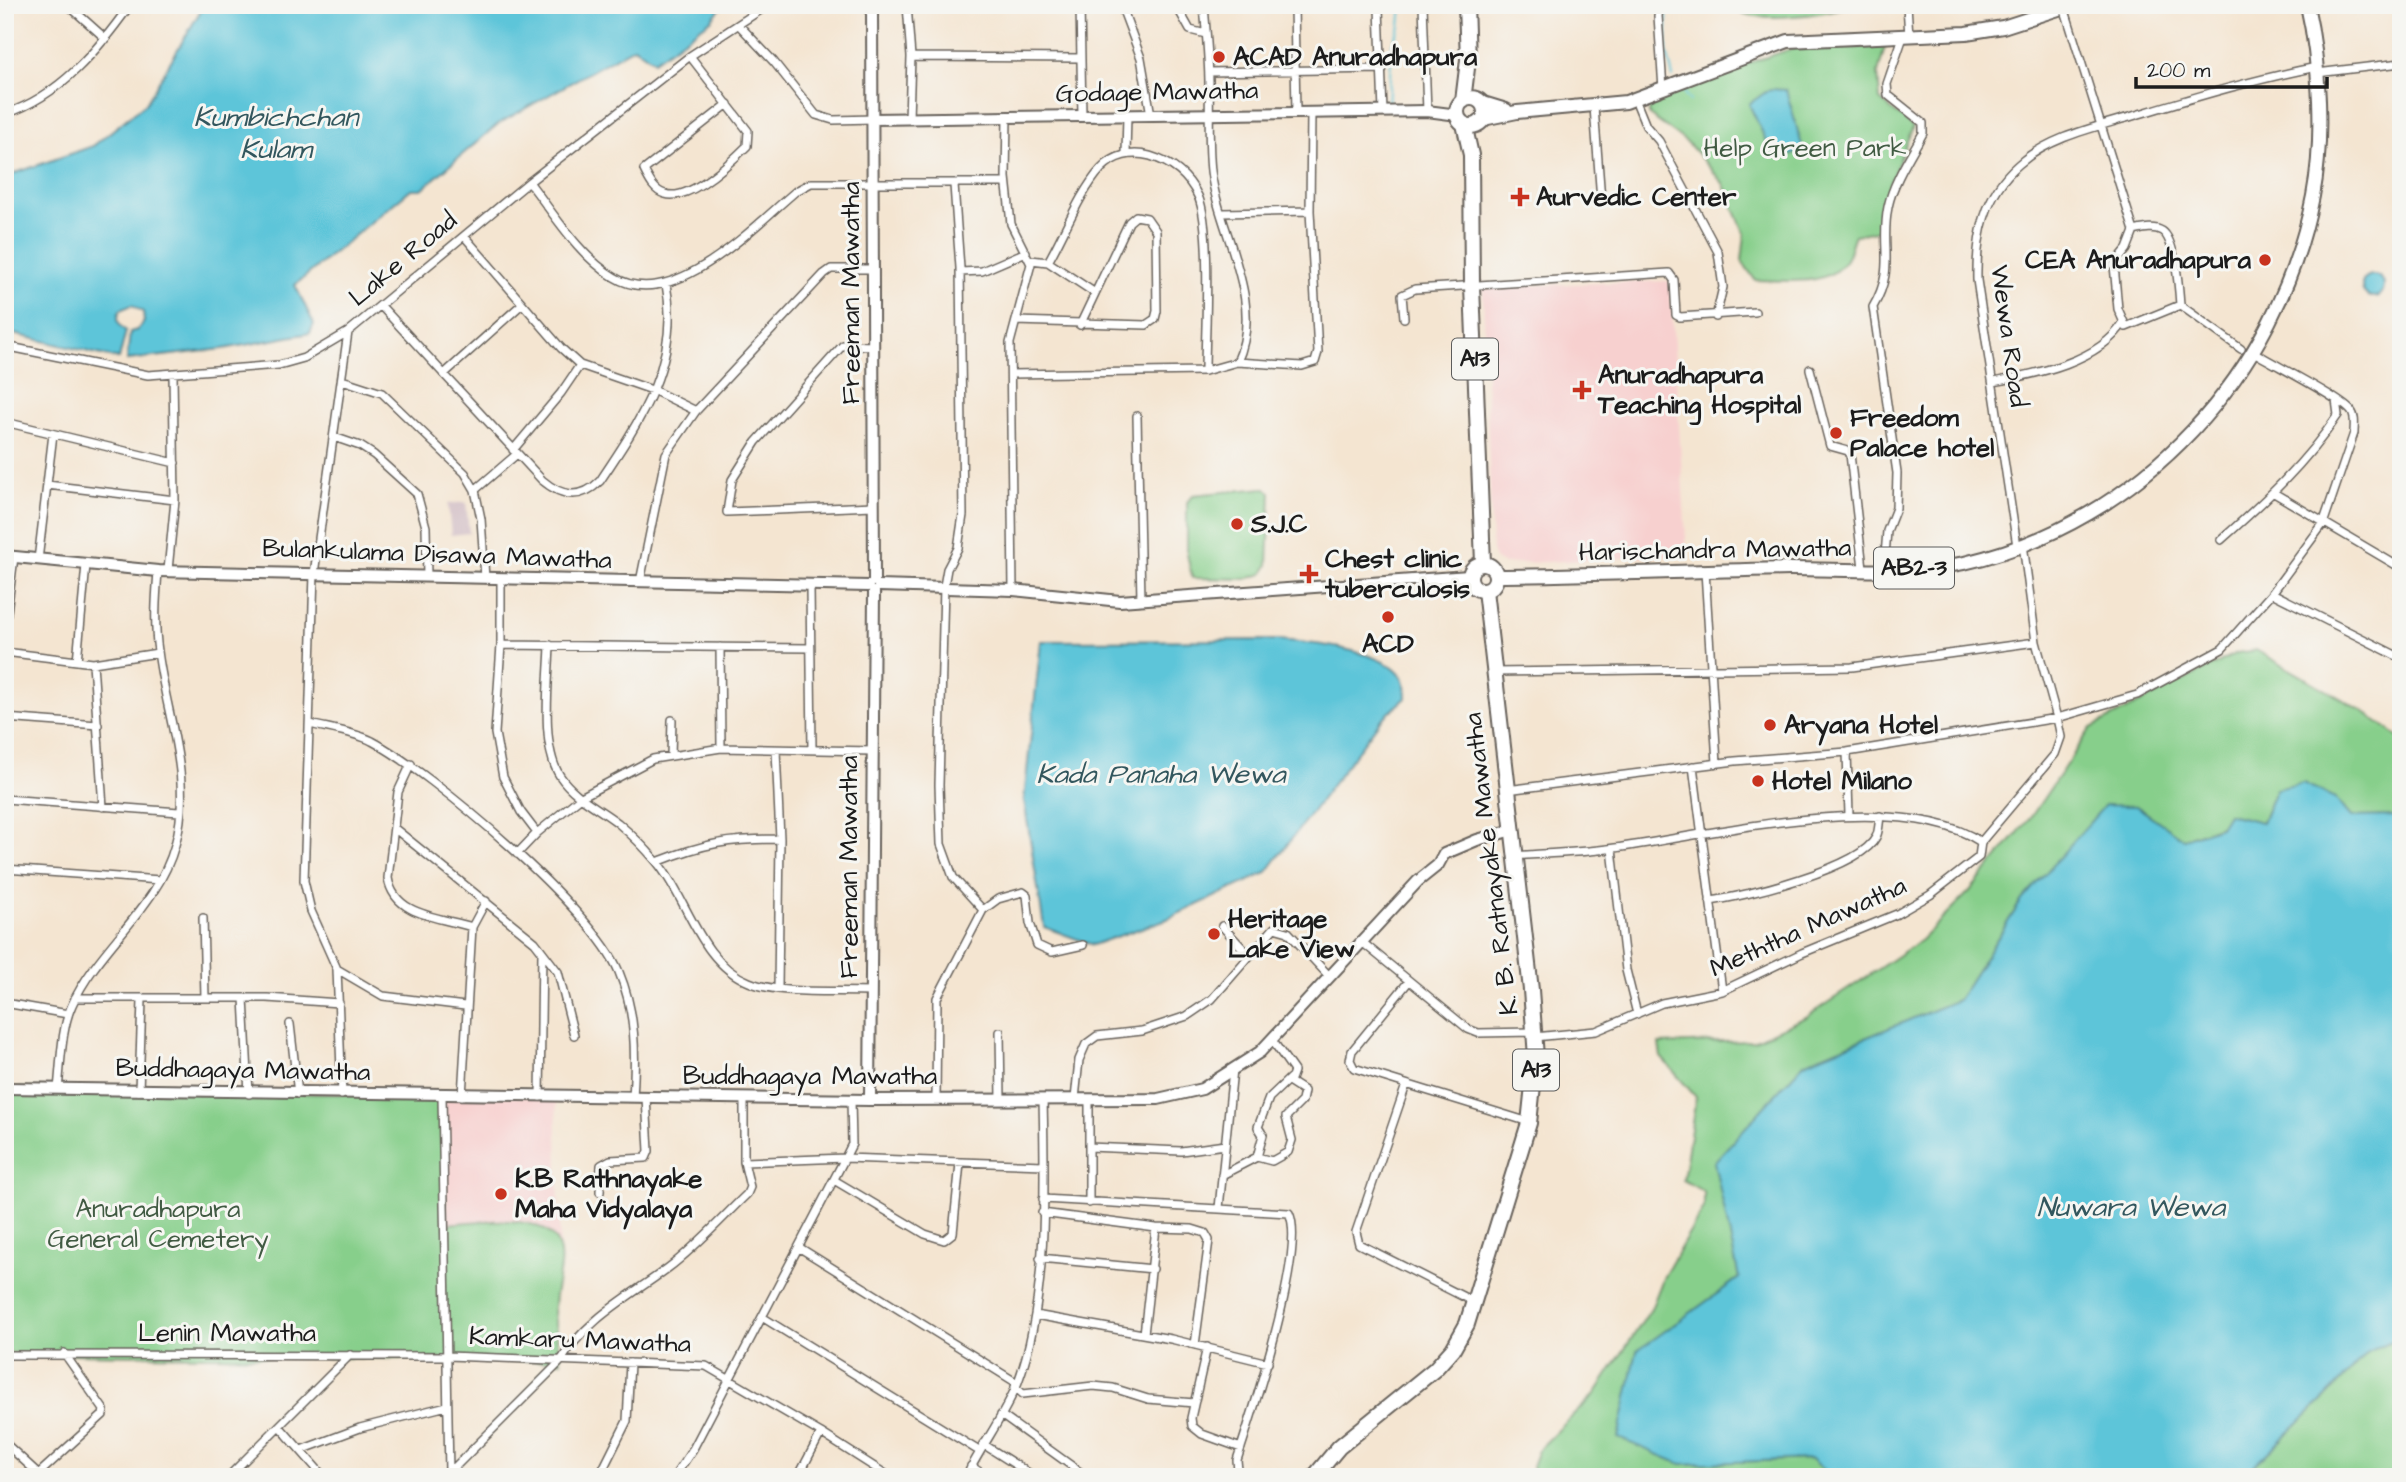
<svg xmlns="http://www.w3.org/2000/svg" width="2406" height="1482" font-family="'Architects Daughter',sans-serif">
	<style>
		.built { fill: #f7d0cf }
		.industrial { fill: #d2bec5 }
		.green { fill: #87cf8b; stroke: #527654; stroke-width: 2 }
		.water { fill: #5dc5d9; stroke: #3c707a; stroke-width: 2 }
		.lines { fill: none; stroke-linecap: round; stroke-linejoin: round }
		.stream { stroke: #5dc5d9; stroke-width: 2 }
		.street-casing { stroke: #68625b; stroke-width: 10 }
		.secondary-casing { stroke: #68625b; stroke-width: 14 }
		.primary-casing { stroke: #68625b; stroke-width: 16 }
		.highway-casing { stroke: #68625b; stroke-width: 18 }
		.street { stroke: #fff; stroke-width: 7 }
		.secondary { stroke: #fff; stroke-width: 10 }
		.primary { stroke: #fff; stroke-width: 12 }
		.highway { stroke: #fff; stroke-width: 14 }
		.poi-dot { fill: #c8321e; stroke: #f6f6f2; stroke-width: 2.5 }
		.labels { text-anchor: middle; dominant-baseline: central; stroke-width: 6; stroke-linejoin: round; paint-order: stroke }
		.shield { fill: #f6f6f2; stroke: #5d5d5c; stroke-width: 2 }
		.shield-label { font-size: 24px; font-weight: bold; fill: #1c1c1c }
		.poi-label { font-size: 26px; font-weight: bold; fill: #1c1c1c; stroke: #f6f6f2; text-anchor: start }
		.street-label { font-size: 26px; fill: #1c1c1c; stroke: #f6f6f2 }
		.park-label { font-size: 26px; fill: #415b43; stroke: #f6f6f2 }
		.water-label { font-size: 28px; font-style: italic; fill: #33575e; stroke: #f6f6f2 }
	</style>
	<rect width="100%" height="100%" fill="#f6f6f2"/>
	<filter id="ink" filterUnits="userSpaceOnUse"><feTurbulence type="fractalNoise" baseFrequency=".0143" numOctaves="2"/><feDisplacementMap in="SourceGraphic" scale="14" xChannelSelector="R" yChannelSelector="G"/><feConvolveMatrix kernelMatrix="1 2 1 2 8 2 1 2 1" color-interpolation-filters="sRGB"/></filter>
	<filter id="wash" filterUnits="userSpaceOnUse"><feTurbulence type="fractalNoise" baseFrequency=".00686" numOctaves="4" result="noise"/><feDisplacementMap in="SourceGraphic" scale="28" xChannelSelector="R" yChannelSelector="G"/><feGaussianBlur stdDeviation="1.57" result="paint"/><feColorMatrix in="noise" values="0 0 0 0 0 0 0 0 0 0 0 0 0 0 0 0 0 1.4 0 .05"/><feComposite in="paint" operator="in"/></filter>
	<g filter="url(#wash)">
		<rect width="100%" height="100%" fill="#f4e5d1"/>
		<!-- built -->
		<path class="built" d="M1670,281L1687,555L1503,564L1496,560L1492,551L1491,517L1483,287Z
			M442,1096L556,1097L560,1248L551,1233L496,1220L446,1224Z"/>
		<!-- industrial -->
		<path class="industrial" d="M466,502L469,533L451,535L448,504Z"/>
		<!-- green -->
		<path class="green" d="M1725,5H1850C1824,16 1747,25 1725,5Z
			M1885,47L1878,73L1880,100L1913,127L1881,204V230L1855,235C1851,243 1850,254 1845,261C1828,288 1783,280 1755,280L1742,261L1745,234L1723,183L1688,143L1649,115V102L1718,73L1794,48Z
			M1264,488L1271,492L1268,565L1263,574L1245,579L1192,578L1187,554V502L1193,495Z
			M2256,650L2363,711L2401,739V816L2351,817L2335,798L2276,789L2262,822L2221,826L2183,839L2136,806L2022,900L1958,1000L1804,1063L1715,1162L1739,1278L1638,1351L1681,1464L1812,1459L1832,1477H1535L1532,1466L1538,1450L1595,1394L1651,1309L1664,1276L1704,1208V1192L1683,1180L1696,1097L1661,1057L1659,1044L1753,1041L1806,1017L1850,988L1921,940L1970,891L2031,817L2091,728L2237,653Z
			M5,1088L442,1096L446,1224C475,1222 549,1210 559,1248C564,1265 554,1289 554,1307C554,1325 558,1343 561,1361L5,1353Z
			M2401,1336V1477H2242L2325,1398L2368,1352Z"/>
		<!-- water -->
		<path class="water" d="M204,5H723L711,20L654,61L634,47L498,124L422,189H411L295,285L314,324L310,333L223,349L127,360L130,332L137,330L144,322L143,312L132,305L120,310C116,320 118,325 126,331L119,359L5,332L7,176L93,146L146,103Z
			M1770,89L1786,90L1803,149L1792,155L1771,151L1749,104Z
			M2362 286a11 11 0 1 1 22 0a11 11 0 1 1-22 0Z
			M1278,640C1309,643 1383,649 1402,677C1406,682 1406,691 1406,698L1380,721L1266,873L1167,919L1093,945L1044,927L1024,800L1041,641Z
			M2303,783L2335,798L2351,817L2401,816V1336L2368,1352L2325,1398L2242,1477H1832L1812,1459L1681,1464L1618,1438L1637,1351L1739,1278L1714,1162L1804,1063L1958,1000L2022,900L2105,805L2136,806L2184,839L2220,827L2228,814L2262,822L2276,789Z"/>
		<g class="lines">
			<!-- stream -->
			<path class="stream" d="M1667,5V53L1673,77
				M1680,88L1690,101
				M1388,106L1392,45L1400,26L1402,5"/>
		</g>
	</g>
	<g filter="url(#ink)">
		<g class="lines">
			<!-- street casing -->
			<g class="street-casing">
				<path id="street" d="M68,5L106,39
					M907,5L911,57L909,118
					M1080,5L1082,116
					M1121,5L1141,58L1151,115
					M1176,5L1190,30L1206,34
					M1294,5L1296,113
					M1423,5L1427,111
					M1660,5L1658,16L1663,89
					M1907,5L1909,36
					M2064,7L2134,231C2143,229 2153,226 2162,231C2175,239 2179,289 2180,305L2126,327L2118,309L2114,265L2127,249L2134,231
					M1379,8L1383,112
					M739,25L774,62L816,115L833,120L874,119
					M690,56L748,131L747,146C731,162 689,202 665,194C654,191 649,180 644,170L728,104
					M911,57L1080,58
					M1209,72L1383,69
					M2317,73L2401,63
					M1635,99L1646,126L1659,141L1718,252L1723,287L1716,317
					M1594,107L1601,200
					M5,114C60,96 98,50 130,5
					M1007,117L1006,177L1011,224L1031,264L1010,343L1013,590
					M1126,154L1127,115
					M529,182C554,214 579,256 614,277C673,314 755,225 796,191L811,183H1006
					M1223,213L1310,211
					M464,236L561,348L580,365L655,391L696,411
					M1031,260L1048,262L1095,293
					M1048,262C1064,234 1080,192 1101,169C1114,155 1132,151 1150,156C1170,162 1188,175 1198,196C1212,227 1205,332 1205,371
					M960,272L982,271L1026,252
					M2180,305L2241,349
					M381,306L542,480C562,497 581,500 600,481C641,420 681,360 666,284
					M1404,318L1402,295L1415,289L1669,273L1674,280L1676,315L1680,317L1755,312
					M1016,321L1146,325L1155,319L1157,311L1156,231L1147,218L1136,216L1129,222L1080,325
					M5,346L148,375L279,365L304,358L348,332L529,182L690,56L768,5
					M1237,362L1302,366L1315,362L1318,352L1310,211L1311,113
					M1810,369L1830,446L1848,451L1850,454L1863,568
					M444,374L522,304
					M1011,374L1205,371L1237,362C1266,300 1218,232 1211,171C1208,143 1210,113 1209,85C1209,59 1206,32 1204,5
					M342,380L382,393L465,473L475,490L481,519L485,578
					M1994,382C2035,374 2099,362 2123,323
					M1137,416L1141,600
					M5,422L175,463
					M334,437L360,446L374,455L417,494L426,527L427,577
					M513,450L561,393L580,365
					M47,485L175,500
					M475,490L517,454
					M2274,493L2401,568
					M874,506L727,512L732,480L756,442L843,345L874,346
					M2221,540C2265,501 2305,464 2338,415L2336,400
					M2017,546L1977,280C1976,237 1984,194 2019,164C2051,136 2097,127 2136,115C2196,97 2255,79 2317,67
					M38,560L53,434
					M1884,568L1887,531L1896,508L1897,473L1873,307C1896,268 1880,247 1888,207C1893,182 1911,155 1923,133V123L1888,95L1887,84L1903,37
					M168,570L175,500L173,375
					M1705,571L1717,763
					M501,579V645L495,733L503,777L521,812L537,833
					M640,582L666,454L696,411L824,274L831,269H874
					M810,587L812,749
					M2272,593L2401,658
					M5,628L14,557
					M501,645L810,648
					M550,645C549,681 540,746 560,776C574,797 599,808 618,823C631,834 645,848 656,861C688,898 699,962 749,982C780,995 836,990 871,992
					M720,647L721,748
					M5,652L93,663L158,653
					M77,661L86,565
					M93,663L103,807
					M1493,672L1852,667L2036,642
					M5,718L98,725
					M310,724C330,729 354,732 372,741C432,773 594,910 619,972C636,1013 636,1053 633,1097
					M776,750L780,839L778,988
					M1847,752L1849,815
					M671,756L672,720
					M411,764L398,792L388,878C394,916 439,917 472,927
					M1693,766L1722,991
					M1507,790L1735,761L1847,752L2057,718L2036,642L2023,544
					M5,799L179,812
					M394,828L535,942L558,972L574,1035
					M1981,842L2055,754L2061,737L2057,718L2137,695L2222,649L2272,593L2323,524L2354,433C2354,426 2356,417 2351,411C2339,397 2273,364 2252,351
					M1612,849L1626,970L1637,1014
					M517,854L537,833L581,797L653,759L721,748L873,751
					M1514,856C1548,853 1582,853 1615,848C1711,835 1899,787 1981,842L1979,857L1930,895L1897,914L1802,953L1722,991L1662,1003L1596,1031L1535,1037
					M657,862C705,843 729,839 780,839
					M5,869L160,880
					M1710,901C1743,897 1861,868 1876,837C1879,832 1879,822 1880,816
					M983,910L998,899L1023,892L1027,895L1030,923L1037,945L1052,952L1083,945
					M203,918L205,998
					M1222,926L1249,955
					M1362,942L1468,1029L1478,1033L1535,1032
					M337,969L383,996L465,1006
					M1409,981L1352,1051L1350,1060L1354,1068L1529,1122
					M75,998H267L339,1003
					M244,998L249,1094
					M5,1003L68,1014
					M290,1024L298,1094
					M1000,1032L1001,1100
					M1406,1085L1356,1232L1359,1244L1474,1302
					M58,1089C61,1063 61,1029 72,1005C98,947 158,908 175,845C194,779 166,716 158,651C154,624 156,598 158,571
					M139,1091L142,1000
					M342,1095L337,969L311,911L304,881L314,574L348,332
					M442,1096L449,1473L445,1477
					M462,1096L472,927L486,901
					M540,1097L542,952
					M1075,1099L1079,1060L1086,1044L1097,1036L1142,1031L1187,1016L1212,999L1274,928L1288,932L1330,977
					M936,1100L937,998L983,910L953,877L941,844L939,785L944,586L947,569L958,548L963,515L960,268L954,185
					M1089,1147L1181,1151L1225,1145
					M1257,1157L1272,1161L1288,1152L1292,1140L1286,1117L1302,1101L1304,1091L1290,1082L1294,1071L1272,1040
					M744,1162L845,1158L1044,1165
					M1222,1175L1257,1157L1263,1135L1258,1127L1269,1098L1290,1078
					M834,1180L925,1234L944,1240L953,1233L960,1163
					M600,1192L601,1165L610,1160L646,1158L649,1151L646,1097
					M1043,1199L1289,1213C1307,1249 1251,1417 1237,1460L1238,1470L1245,1477
					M1089,1203V1099
					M1219,1208L1233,1069
					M1042,1213L1156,1228L1192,1229L1205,1233L1209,1240L1195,1345
					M800,1248L1017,1383
					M1040,1258L1153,1269
					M1035,1315L1171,1339L1268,1363
					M762,1317L979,1451
					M1144,1334L1156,1228
					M1207,1347L1191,1418L1192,1426L1202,1434L1241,1448
					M5,1355L448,1356L706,1366L821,1433L890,1477
					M1015,1387L1023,1394L1093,1386L1113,1388L1148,1399L1194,1403
					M1001,1415L1087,1477
					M280,1427L324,1477
					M5,1443L42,1477
					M983,1444L1035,1477
					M301,1450L360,1428L447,1406
					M971,1466L987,1477
					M449,1473L560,1362C586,1319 629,1297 668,1268C696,1247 721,1219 747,1194L750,1187L744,1162V1098
					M1317,1473L1336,1477
					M35,1477L103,1415L104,1410L64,1353
					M228,1477L350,1355
					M596,1477L602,1471L627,1421L630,1363
					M674,1477L693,1449L845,1158L852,1144L851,1100
					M798,1477L821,1433
					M966,1477C982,1445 1005,1415 1018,1382C1048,1302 1045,1185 1043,1099"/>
			</g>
			<!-- secondary casing -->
			<g class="secondary-casing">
				<path id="secondary" d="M872,5L874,581
					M874,119L1427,111L1458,115
					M5,556L158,571L868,586
					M879,586L1013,590L1120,601L1469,576
					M5,1088L870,1100L1158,1099L1202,1089L1260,1052L1418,881L1438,865L1444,854L1477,840L1512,830
					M870,1100L874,592"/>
			</g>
			<!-- primary casing -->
			<g class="primary-casing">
				<path id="primary" d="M1483,103L1506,110
					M1483,119L1517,112L1626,102L1788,41L1966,33L2003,27L2071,5
					M1496,576C1594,575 1692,571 1790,569C1847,569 1909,575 1964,563C2141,523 2279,373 2313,196C2324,139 2320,62 2307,5"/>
			</g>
			<!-- highway casing -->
			<g class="highway-casing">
				<path id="highway" d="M1457 112a14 14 0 1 1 28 0a14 14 0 1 1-28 0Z
					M1463,101L1468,60L1466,5
					M1464,124L1471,155L1472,286L1483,563
					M1470 577a13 13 0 1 1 26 0a13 13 0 1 1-26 0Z
					M1314,1477L1339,1447L1435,1369L1453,1349L1467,1324L1529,1123L1536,1057L1531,990L1485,590"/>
			</g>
			<!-- street -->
			<use href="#street" class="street"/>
			<!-- secondary -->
			<use href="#secondary" class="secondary"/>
			<!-- primary -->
			<use href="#primary" class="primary"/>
			<!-- highway -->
			<use href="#highway" class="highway"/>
		</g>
	</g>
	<!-- markers -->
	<g class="poi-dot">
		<circle cx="1219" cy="57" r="7"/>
		<path d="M1516.5 186.5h7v7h7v7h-7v7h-7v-7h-7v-7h7z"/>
		<circle cx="2265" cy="260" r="7"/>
		<path d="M1578.5 379.5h7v7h7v7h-7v7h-7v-7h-7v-7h7z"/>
		<circle cx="1836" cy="433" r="7"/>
		<circle cx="1237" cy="524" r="7"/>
		<path d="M1305.5 563.5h7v7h7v7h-7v7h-7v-7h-7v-7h7z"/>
		<circle cx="1388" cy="617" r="7"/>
		<circle cx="1770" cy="725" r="7"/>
		<circle cx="1758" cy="781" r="7"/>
		<circle cx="1214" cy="934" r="7"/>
		<circle cx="501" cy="1194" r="7"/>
	</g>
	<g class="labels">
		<!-- shield labels -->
		<g class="shield">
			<rect x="1452" y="338.5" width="46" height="41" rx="5"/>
			<rect x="1874" y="547.5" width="80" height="41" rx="5"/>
			<rect x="1513" y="1049.5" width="46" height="41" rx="5"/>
		</g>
		<g class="shield-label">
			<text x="1475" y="359">A13</text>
			<text x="1914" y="568">AB2-3</text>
			<text x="1536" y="1070">A13</text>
		</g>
		<!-- poi labels -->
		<g class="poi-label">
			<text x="1233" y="57">ACAD Anuradhapura</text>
			<text x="1536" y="197">Aurvedic Center</text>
			<text x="2251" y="260" text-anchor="end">CEA Anuradhapura</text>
			<text x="1598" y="375">Anuradhapura<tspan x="1598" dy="30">Teaching Hospital</tspan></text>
			<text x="1850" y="418">Freedom<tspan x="1850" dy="30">Palace hotel</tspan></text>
			<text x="1251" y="524">S.J.C</text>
			<text x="1325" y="559">Chest clinic<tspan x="1325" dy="30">tuberculosis</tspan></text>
			<text x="1388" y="644" text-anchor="middle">ACD</text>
			<text x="1784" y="725">Aryana Hotel</text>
			<text x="1772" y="781">Hotel Milano</text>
			<text x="1228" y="919">Heritage<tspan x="1228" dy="30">Lake View</tspan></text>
			<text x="515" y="1179">K.B Rathnayake<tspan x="515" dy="30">Maha Vidyalaya</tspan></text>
		</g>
		<!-- street labels -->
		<g class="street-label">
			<text transform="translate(1157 92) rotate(-1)">Godage Mawatha</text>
			<text transform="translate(403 259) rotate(-40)">Lake Road</text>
			<text transform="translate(851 293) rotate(-90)">Freeman Mawatha</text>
			<text transform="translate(2009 336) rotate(82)">Wewa Road</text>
			<text transform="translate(1715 550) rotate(-1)">Harischandra Mawatha</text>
			<text transform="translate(437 554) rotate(2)">Bulankulama Disawa Mawatha</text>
			<text transform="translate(1491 864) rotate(-97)">K. B. Ratnayake Mawatha</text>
			<text transform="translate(849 867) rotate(-90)">Freeman Mawatha</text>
			<text transform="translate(1808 927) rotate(-24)">Meththa Mawatha</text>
			<text transform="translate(243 1070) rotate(1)">Buddhagaya Mawatha</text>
			<text x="810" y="1076">Buddhagaya Mawatha</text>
			<text x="227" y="1333">Lenin Mawatha</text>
			<text transform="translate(580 1340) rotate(2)">Kamkaru Mawatha</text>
		</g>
		<!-- park labels -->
		<g class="park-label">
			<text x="1805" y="148">Help Green Park</text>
			<text x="158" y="1209">Anuradhapura<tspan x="158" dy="30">General Cemetery</tspan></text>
		</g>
		<!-- water labels -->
		<g class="water-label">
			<text x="276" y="117">Kumbichchan<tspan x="276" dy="32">Kulam</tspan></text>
			<text x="1161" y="774">Kada Panaha Wewa</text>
			<text x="2131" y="1207">Nuwara Wewa</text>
		</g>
	</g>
	<!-- margin -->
	<rect width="2406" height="1482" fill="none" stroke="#f6f6f2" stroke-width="28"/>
	<!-- scale -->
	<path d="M2136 77v10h191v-10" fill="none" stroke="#1c1c1c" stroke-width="3.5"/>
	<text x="2147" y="77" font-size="21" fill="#1c1c1c" stroke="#f6f6f2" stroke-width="5" paint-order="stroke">200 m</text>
</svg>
